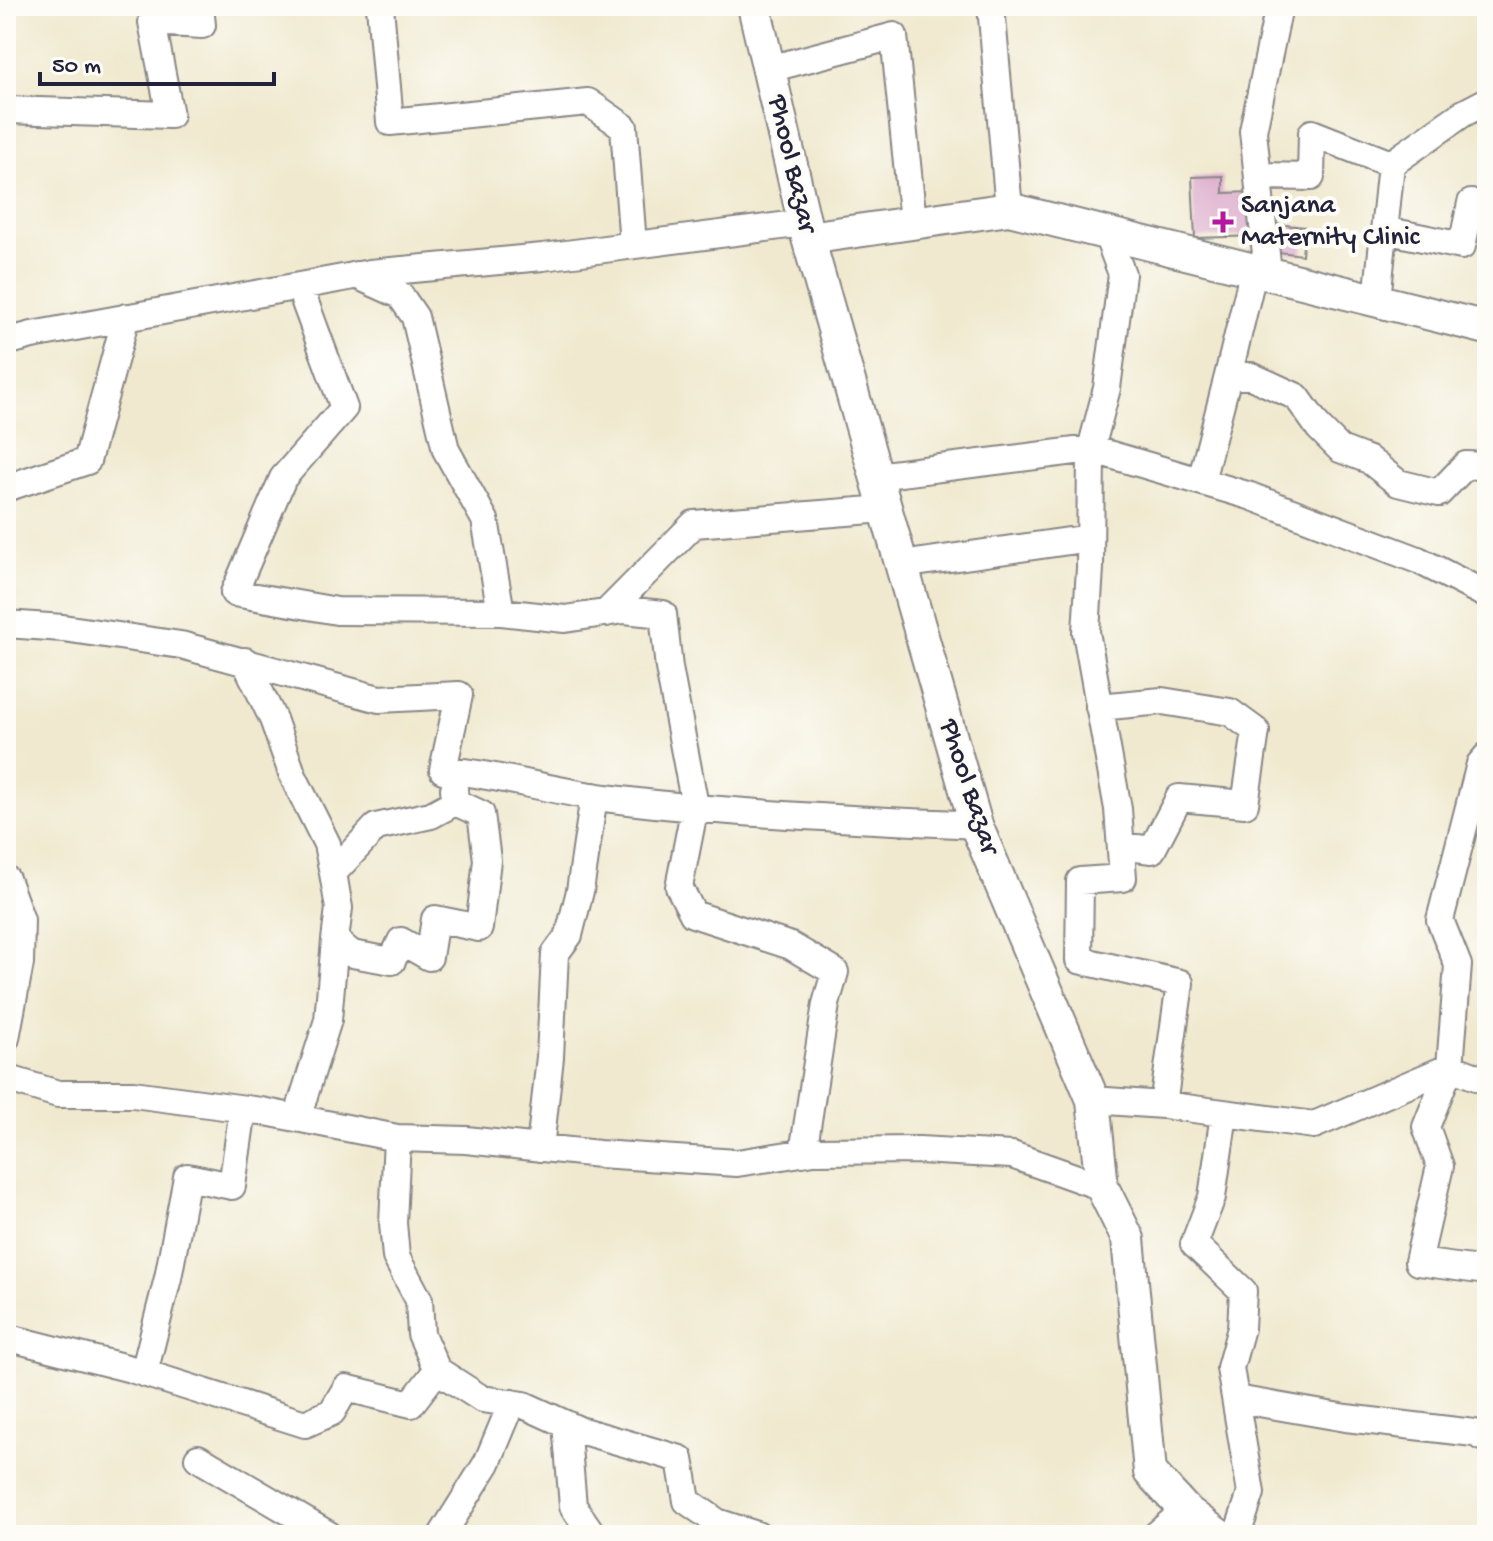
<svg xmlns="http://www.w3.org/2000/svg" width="1493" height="1541" font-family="'Gochi Hand',sans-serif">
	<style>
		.building { fill: #dfb1cf }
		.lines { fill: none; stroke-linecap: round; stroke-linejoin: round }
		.minor-casing { stroke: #898685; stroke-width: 30 }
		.tertiary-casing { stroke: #898685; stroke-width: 36 }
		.minor { stroke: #fff; stroke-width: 26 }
		.tertiary { stroke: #fff; stroke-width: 32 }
		.poi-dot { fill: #b5179e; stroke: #fdfcf7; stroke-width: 3 }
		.labels { text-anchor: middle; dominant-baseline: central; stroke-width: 8; stroke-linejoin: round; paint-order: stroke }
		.street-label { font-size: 28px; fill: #22223b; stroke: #fdfcf7 }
		.poi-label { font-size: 28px; fill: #22223b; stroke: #fdfcf7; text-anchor: start }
	</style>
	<rect width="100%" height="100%" fill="#fdfcf7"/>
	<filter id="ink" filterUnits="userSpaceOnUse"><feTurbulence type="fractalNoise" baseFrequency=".0125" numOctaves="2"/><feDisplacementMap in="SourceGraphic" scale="16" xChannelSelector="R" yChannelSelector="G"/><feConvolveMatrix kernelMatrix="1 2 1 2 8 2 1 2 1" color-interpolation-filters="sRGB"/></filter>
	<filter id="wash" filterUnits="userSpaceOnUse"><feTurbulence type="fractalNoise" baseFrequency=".006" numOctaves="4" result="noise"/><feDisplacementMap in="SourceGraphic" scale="32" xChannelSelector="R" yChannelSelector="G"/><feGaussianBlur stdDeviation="1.8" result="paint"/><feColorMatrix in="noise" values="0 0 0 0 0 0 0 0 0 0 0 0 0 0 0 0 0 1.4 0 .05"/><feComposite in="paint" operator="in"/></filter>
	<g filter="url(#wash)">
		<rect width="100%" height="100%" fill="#f0e9cf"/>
		<g id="blocks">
			<!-- building -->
			<path class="building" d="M1223,176V193L1256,192L1258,236L1195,238L1192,177Z
				M1274,224L1305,227L1302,255L1271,251Z"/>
		</g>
	</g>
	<g filter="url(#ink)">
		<use href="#blocks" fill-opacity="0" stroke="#898685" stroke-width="2"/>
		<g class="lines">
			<!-- minor casing -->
			<g class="minor-casing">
				<path id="minor" d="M380,6L390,122L588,102L624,127L633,245
					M991,6L1009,209
					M769,69L894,36L913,222
					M6,110L170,115L152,22L202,25L200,6
					M1258,176L1311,177L1312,133L1391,164
					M1384,230L1462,246L1471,203L1487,210
					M1106,232L1122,274L1107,388L1091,449L1090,568L1086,632L1118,809L1123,878L1080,881L1079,960L1180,983L1163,1105
					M1268,273L1253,131L1279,6
					M356,275L400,295L415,317L446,450L485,520L501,612L565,619L624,610L663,614L669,668L695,806L679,887L693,914L791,946L835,972L826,1004L803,1153
					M299,286L344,408L283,478L234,593L337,611L501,612
					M1377,300L1391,164L1462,114L1487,101
					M6,342L32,335L370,273L543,257L804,223
					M1228,376L1254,269
					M876,476L1091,449L1250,496L1418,560L1487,595
					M1201,481L1228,376H1251L1297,397L1319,428L1340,449L1369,460L1398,483L1439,493L1466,465L1487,466
					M6,488L87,461L126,317
					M901,565L1090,538
					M606,613L694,524L885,509
					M6,624L63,628L181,645L379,699L459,695L443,770C498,774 551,791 605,798C727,814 853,819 976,825
					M245,661L273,719L293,776L327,844L333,873L376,827L431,815L455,802L454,788
					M1099,707L1162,701L1230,712L1256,731L1245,804L1179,798L1152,850L1121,846
					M1487,756L1480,764L1440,920L1458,965L1450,1067L1426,1127L1440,1166L1418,1262L1487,1271
					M333,873L339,908L335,940L352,954L392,961L401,941L429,957L435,919L479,928L487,860L481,814L455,802
					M6,879L21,920L20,963L6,1038
					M6,1078L58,1094H133L261,1111L397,1138
					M1093,1100L1163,1105L1314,1125L1450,1067L1487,1081
					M1224,1114L1212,1197L1194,1244L1243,1291L1241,1328L1230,1368L1251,1493L1237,1535
					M297,1118L328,1020L335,940
					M540,1148L550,1057L555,954L569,935L580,891L594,796
					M6,1337L131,1369L305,1424L332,1412L346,1388L411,1404L437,1370
					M144,1373L168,1278L187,1177L232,1186L243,1109
					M1236,1399L1346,1418L1474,1433L1487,1439
					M566,1424L573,1506L593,1535
					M198,1458L329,1535
					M442,1535L487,1463L512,1403
					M757,1535L717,1522L687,1501L680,1459L579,1430L524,1405L482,1399L437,1370L421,1334L419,1300L396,1257L393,1223L397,1138L466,1140L599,1154L737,1163L814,1151L919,1150L1012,1155L1102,1187
					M1156,1535L1185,1510"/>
			</g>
			<!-- tertiary casing -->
			<g class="tertiary-casing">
				<path id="tertiary" d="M754,6L808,238L976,825L1093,1100L1102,1187L1128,1239L1150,1472L1185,1510L1218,1535
					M808,238L1009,209L1487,328"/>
			</g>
			<!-- minor -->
			<use href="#minor" class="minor"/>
			<!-- tertiary -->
			<use href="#tertiary" class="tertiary"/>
		</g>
	</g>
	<!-- markers -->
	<path class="poi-dot" d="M1219 210h8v8h8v8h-8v8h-8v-8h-8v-8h8z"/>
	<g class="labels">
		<!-- street labels -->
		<g class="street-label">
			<text transform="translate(791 164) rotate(77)">Phool Bazar</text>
			<text transform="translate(968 787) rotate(72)">Phool Bazar</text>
		</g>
		<!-- poi labels -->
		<g class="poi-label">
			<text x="1241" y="206">Sanjana<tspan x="1241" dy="32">Maternity Clinic</tspan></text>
		</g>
	</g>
	<!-- margin -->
	<rect width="1493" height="1541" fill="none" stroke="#fdfcf7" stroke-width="32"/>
	<!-- scale -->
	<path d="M40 72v12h234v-12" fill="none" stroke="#22223b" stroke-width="4"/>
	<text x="52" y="72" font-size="24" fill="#22223b" stroke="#fdfcf7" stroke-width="6" paint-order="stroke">50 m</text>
</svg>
